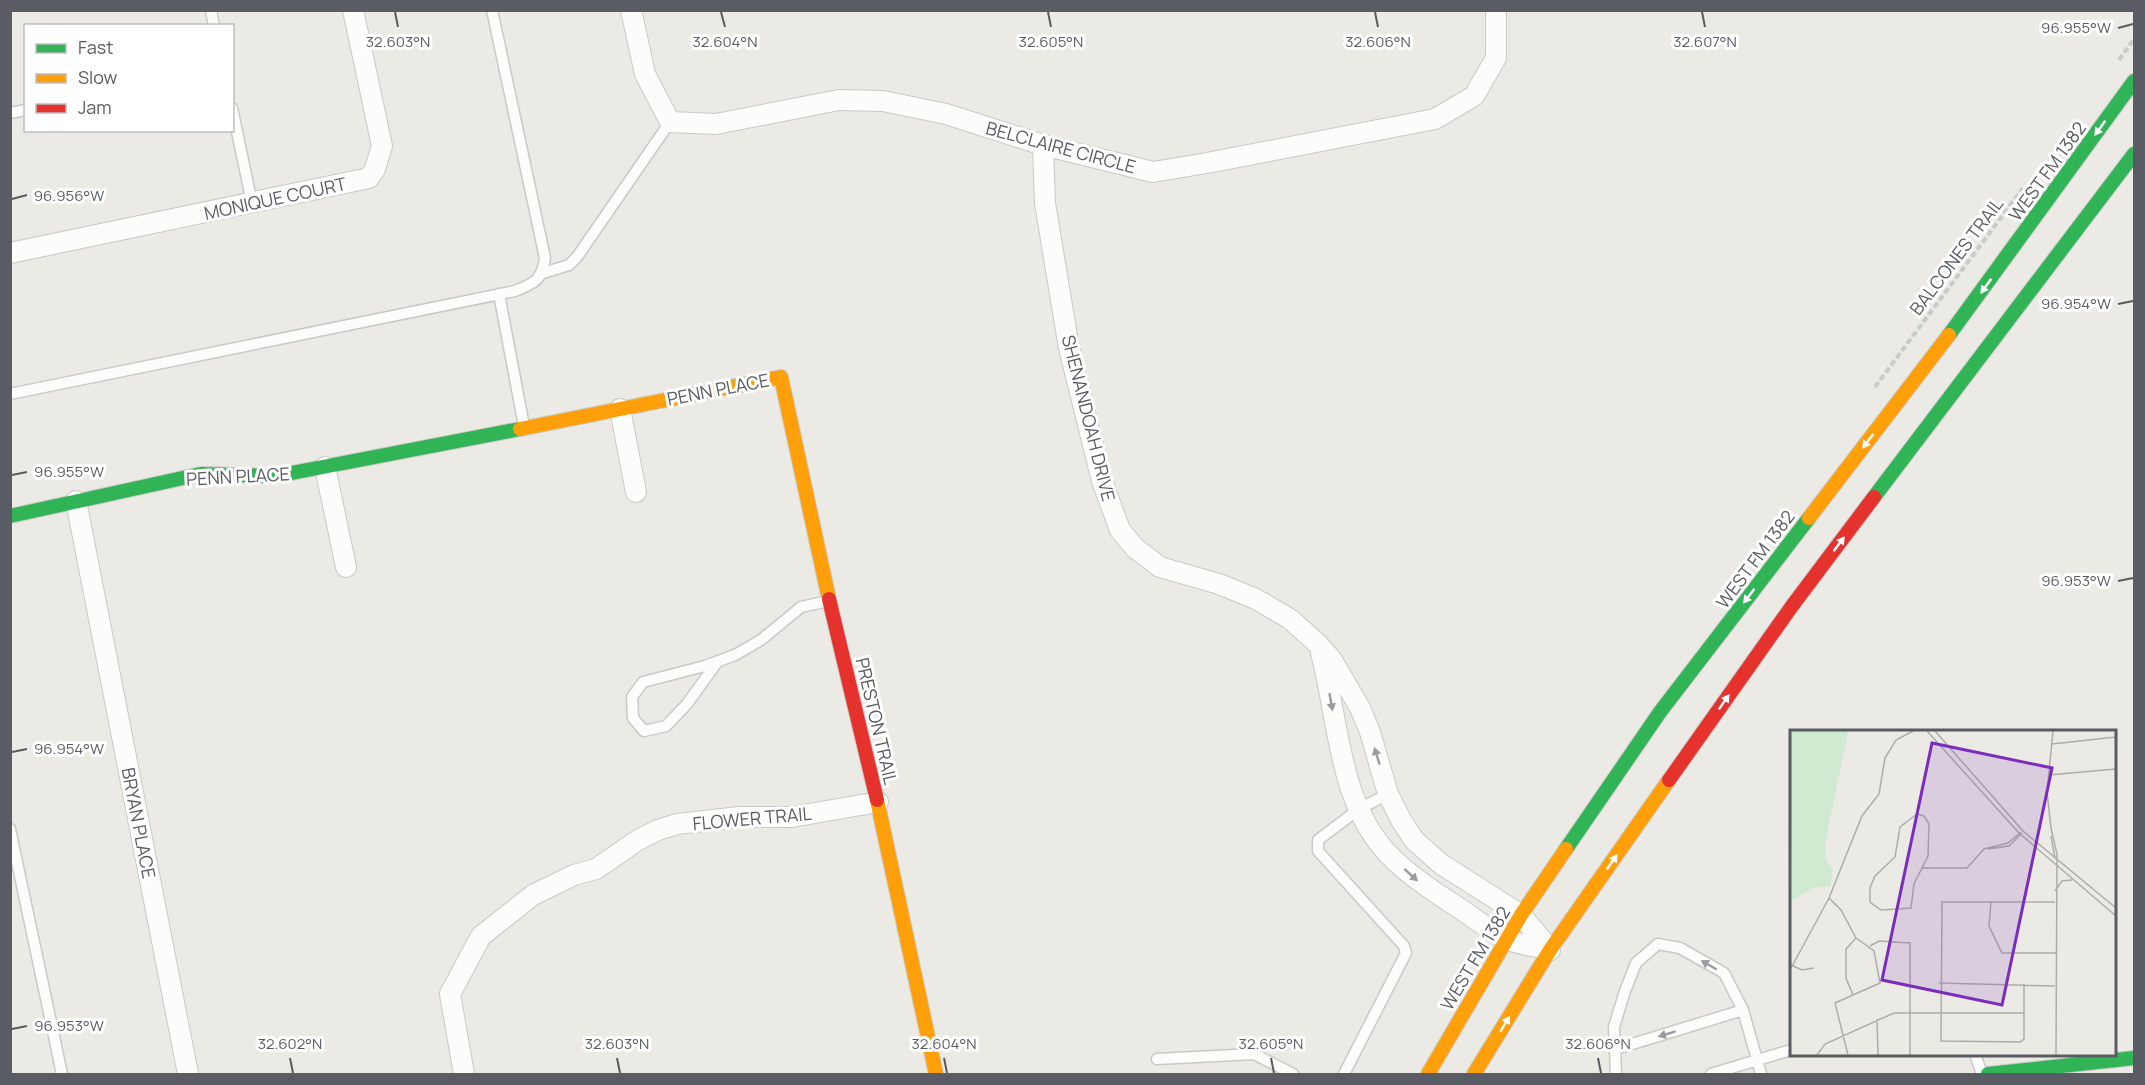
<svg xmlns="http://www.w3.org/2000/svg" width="2145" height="1085" font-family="Manrope,sans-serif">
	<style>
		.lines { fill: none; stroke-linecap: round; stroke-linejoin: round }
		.lane-casing { stroke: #c8c9c8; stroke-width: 13 }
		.street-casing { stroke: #c8c9c8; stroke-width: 22 }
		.fast-casing { stroke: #c9c9c9; stroke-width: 16 }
		.slow-casing { stroke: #c9c9c9; stroke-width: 16 }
		.jam-casing { stroke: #c9c9c9; stroke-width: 16 }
		.path { stroke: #c6ccca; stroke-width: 4; stroke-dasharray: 6 3; stroke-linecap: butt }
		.lane { stroke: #fcfcfb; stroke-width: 10 }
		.street { stroke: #fcfcfb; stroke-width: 20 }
		.fast { stroke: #30b455; stroke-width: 14 }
		.slow { stroke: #ff9f0a; stroke-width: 14 }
		.jam { stroke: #e5322d; stroke-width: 14 }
		.oneway { fill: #fff }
		.oneway2 { fill: #9a9ca0 }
		.ticks { fill: none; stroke: #595c63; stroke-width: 2 }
		.labels { text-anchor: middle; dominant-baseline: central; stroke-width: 6; stroke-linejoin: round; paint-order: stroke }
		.street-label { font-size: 18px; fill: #595c63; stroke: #fff }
		.inset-road { fill: none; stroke: #adadac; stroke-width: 1.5 }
		.view { fill: #7b2cbf; fill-opacity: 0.15; stroke: #7b2cbf; stroke-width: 3 }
		.inset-edge { fill: none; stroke: #595c63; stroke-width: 3 }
		.ticks-label { font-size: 15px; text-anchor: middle; fill: #595c63; stroke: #fff; stroke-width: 6; stroke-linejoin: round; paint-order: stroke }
	</style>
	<rect width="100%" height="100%" fill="#ebeae4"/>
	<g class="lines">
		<!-- lane casing -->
		<g class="lane-casing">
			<path id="lane" d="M211,10L214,26
				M232,108L252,203
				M10,113L26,110
				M543,273L569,265L577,257L670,122
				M499,294L524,426
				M10,394L515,291C535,283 542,280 545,258L492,10
				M718,661L687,704L666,726L644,731L633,718L632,697L643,682L705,666L735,655L761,640L801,607L828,601
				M10,829L62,1074
				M1616,1049L1743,1010
				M1975,1054L1982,1074
				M1157,1059L1254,1054L1293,1074
				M1344,1074L1406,953L1404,946L1318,851V840L1359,809L1388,794
				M1616,1074L1614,1027L1625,991L1636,963L1658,944L1680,948L1724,973L1743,1010L1761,1074
				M1711,1074L1791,1050"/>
		</g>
		<!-- street casing -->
		<g class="street-casing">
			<path id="street" d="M631,10L645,74L670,122L716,124L839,100L883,101L946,114L1043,145L1153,172L1207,163L1435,119L1474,96L1496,58V10
				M1043,145L1045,203L1069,348L1102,481L1120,530L1135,548L1160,567L1219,584L1256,599L1290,619L1319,645L1332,660L1360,708L1370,732L1388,794L1401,820L1414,840L1441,864L1521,915L1550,950
				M10,253L369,178L375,169L382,146L353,10
				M620,409L636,492
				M325,467L346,567
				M76,501L188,1074
				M1321,653C1339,721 1338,804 1391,857C1410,876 1431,890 1453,904C1469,914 1490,931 1506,939C1519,945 1536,946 1550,950
				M464,1074L450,994L481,936L533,895L574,875L596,869L638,840L658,830L677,824L740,817H792L878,802"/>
		</g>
		<!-- fast casing -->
		<g class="fast-casing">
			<path id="fast" d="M1949,335L2134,81
				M1874,497L2134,154
				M10,516L201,474L276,476L520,429
				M1566,849L1660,712L1809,518
				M1988,1074L2134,1058"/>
		</g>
		<!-- slow casing -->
		<g class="slow-casing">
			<path id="slow" d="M520,429L781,377L829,599
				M1809,518L1949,335
				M877,800L936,1074
				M1428,1074L1521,915L1566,849
				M1474,1074L1550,950L1669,780"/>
		</g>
		<!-- jam casing -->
		<g class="jam-casing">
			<path id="jam" d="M829,599L877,800
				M1669,780L1792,606L1874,497"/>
		</g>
		<!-- path -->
		<path class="path" d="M2119,60L2134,39
			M1875,387L2023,188"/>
		<!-- lane -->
		<use href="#lane" class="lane"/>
		<!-- street -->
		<use href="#street" class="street"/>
		<!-- fast -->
		<use href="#fast" class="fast"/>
		<!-- slow -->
		<use href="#slow" class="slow"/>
		<!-- jam -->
		<use href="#jam" class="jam"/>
	</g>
	<!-- one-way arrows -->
	<defs><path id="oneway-solid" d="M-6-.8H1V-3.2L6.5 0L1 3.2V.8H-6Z" transform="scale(1.5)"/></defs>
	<g class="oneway">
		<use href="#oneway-solid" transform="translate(2100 128) rotate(126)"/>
		<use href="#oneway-solid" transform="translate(1986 286) rotate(126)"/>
		<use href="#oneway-solid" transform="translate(1868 441) rotate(127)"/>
		<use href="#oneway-solid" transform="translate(1839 544) rotate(-53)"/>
		<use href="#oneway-solid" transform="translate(1749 596) rotate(127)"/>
		<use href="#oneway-solid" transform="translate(1724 702) rotate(-55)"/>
		<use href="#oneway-solid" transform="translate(1612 862) rotate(-55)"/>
		<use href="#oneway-solid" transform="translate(1505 1024) rotate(-59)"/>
	</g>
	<g class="oneway2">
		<use href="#oneway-solid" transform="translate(1331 702) rotate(80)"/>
		<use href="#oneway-solid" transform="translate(1377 756) rotate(-107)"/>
		<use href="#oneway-solid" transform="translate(1411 875) rotate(42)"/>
		<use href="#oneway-solid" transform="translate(1709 965) rotate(-150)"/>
		<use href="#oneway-solid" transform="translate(1667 1034) rotate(163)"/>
	</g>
	<!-- ticks -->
	<path class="ticks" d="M395,12L398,27M721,12L725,27M1048,12L1051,27M1375,12L1378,27M1702,12L1705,27M2118,28L2133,24M12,199L27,195M2118,304L2133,301M12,475L27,472M2118,581L2133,578M12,752L27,749M12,1029L27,1026M290,1058L293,1073M617,1058L620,1073M944,1058L947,1073M1271,1058L1274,1073M1598,1058L1601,1073"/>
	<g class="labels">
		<!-- street labels -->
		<g class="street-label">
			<text transform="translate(1061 147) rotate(15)">BELCLAIRE CIRCLE</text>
			<text transform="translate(2047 171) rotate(-54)">WEST FM 1382</text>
			<text transform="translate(275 198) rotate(-12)">MONIQUE COURT</text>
			<text transform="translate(1956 256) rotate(-53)">BALCONES TRAIL</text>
			<text transform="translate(718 389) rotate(-11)">PENN PLACE</text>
			<text transform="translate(1089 418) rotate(76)">SHENANDOAH DRIVE</text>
			<text transform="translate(238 476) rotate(-3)">PENN PLACE</text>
			<text transform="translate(1755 559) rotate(-53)">WEST FM 1382</text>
			<text transform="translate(877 721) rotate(77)">PRESTON TRAIL</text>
			<text transform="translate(752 818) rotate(-5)">FLOWER TRAIL</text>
			<text transform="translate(139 823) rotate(79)">BRYAN PLACE</text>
			<text transform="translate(1475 958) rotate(-59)">WEST FM 1382</text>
		</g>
	</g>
	<!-- overview -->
	<g transform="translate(1790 730)">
		<rect width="326" height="326" fill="#ebeae4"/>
		<path d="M0,1H58L36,109L35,129L43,139L40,156L22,158L2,171Z" fill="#d0e9d1"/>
		<path class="inset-road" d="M137,1L229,103L326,186M145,1L233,101L326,178M262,14L326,7M258,45L326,39M127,84L134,86L139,94L138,126L124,154L121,178L91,180L80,172V158L85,146L105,127L110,97ZM261,98L267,124L266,325M261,98L257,62L263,1M261,106L265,128M198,119L219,116L232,103M132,138H177L194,119L218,113L231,102M265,161L272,151L282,150M39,168L51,180L66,208L84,221L90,253L45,273L58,325M201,171L199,196L212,223H266M80,216L89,211L120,213V325M1,235L12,240L24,238M0,240L39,168L72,86L89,64L95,28L106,10L123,1M149,253L265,256M234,254V309L230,312L151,311L152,172H265M63,265L56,248V219L66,208M87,289L88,325M27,325L35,314L104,283H234"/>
		<path class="view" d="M142,13L262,38L212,275L92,250Z"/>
		<rect width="326" height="326" class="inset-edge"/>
	</g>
	<g class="ticks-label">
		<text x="2076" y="33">96.955°W</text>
		<text x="398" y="47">32.603°N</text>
		<text x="725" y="47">32.604°N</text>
		<text x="1051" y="47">32.605°N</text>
		<text x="1378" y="47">32.606°N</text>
		<text x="1705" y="47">32.607°N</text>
		<text x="69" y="201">96.956°W</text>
		<text x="2076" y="309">96.954°W</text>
		<text x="69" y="477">96.955°W</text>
		<text x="2076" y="586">96.953°W</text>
		<text x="69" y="754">96.954°W</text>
		<text x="69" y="1031">96.953°W</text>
		<text x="290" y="1049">32.602°N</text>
		<text x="617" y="1049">32.603°N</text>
		<text x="944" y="1049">32.604°N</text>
		<text x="1271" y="1049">32.605°N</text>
		<text x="1598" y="1049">32.606°N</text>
	</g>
	<!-- border -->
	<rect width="2145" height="1085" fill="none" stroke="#595c63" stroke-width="24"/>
	<!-- legend -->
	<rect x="24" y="24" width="210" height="108" fill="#ffffff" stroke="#bdbec1" stroke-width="1.5"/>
	<rect x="36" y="44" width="30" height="9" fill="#30b455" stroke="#bdbec1" stroke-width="1.5"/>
	<text x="78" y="54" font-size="18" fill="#595c63">Fast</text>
	<rect x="36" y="74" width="30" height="9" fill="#ff9f0a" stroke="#bdbec1" stroke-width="1.5"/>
	<text x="78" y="84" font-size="18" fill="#595c63">Slow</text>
	<rect x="36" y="104" width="30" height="9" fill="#e5322d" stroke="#bdbec1" stroke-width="1.5"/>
	<text x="78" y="114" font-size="18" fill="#595c63">Jam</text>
</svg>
